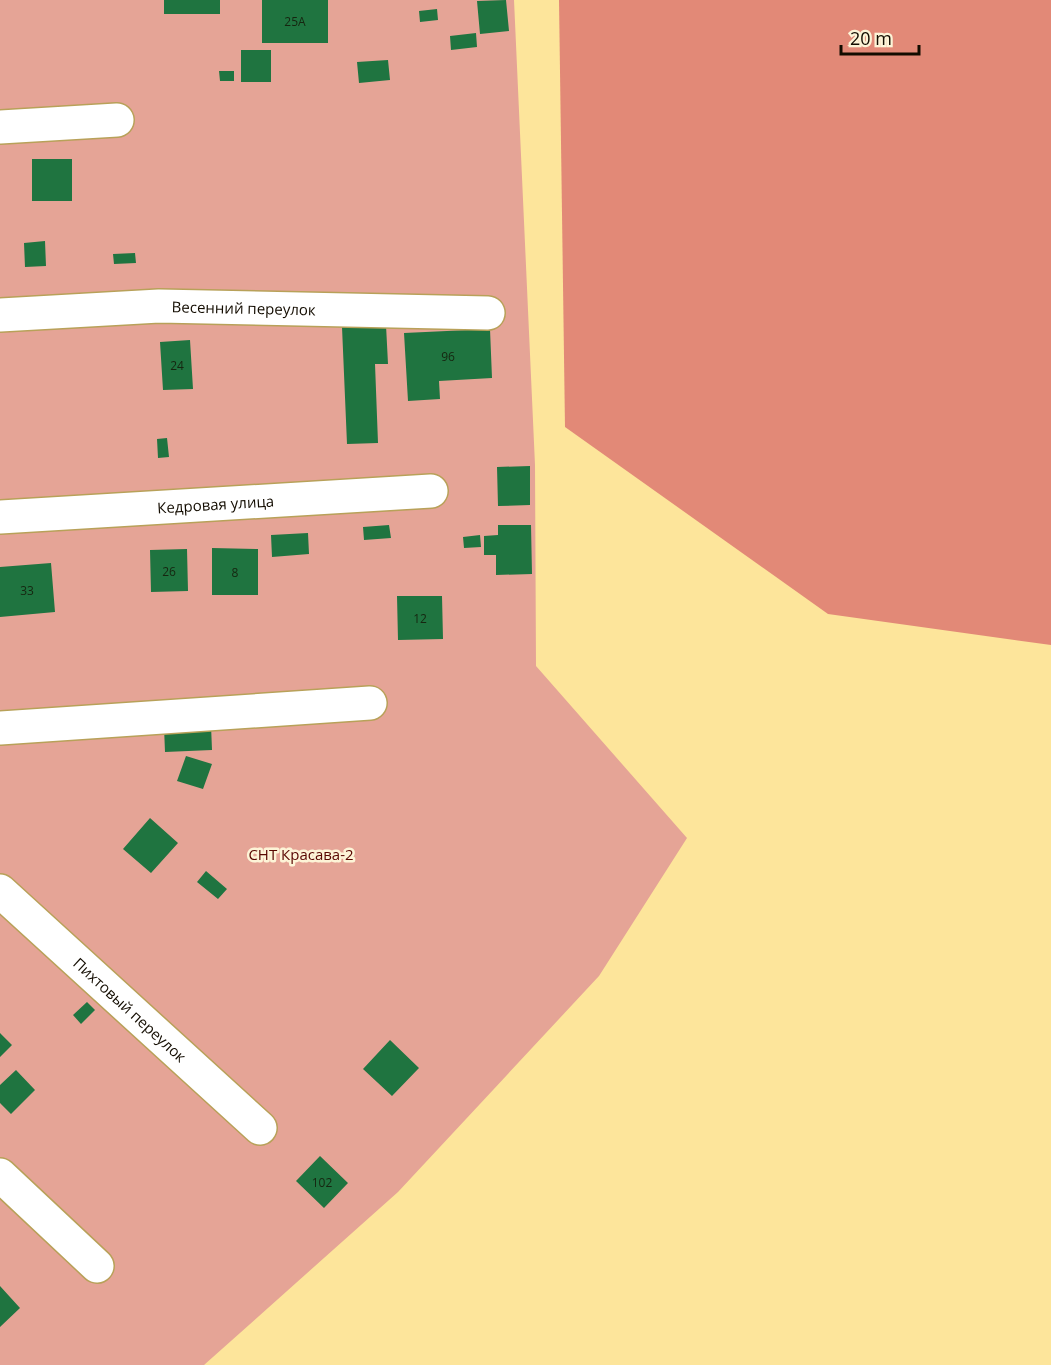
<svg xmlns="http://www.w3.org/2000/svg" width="1051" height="1365" font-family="'Open Sans',sans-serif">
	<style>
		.green { fill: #e5a496 }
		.forest { fill: #e28977 }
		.building { fill: #1f7440 }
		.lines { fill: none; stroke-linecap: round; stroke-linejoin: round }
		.minor-casing { stroke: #b8a159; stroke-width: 36 }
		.minor { stroke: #fff; stroke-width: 33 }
		.labels { text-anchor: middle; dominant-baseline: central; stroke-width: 5; stroke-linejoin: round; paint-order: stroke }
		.number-label { font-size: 12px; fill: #162610 }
		.street-label { font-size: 15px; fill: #130c00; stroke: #fdf4d7 }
		.park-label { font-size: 15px; fill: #580600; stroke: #fdf4d7 }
	</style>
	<rect width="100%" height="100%" fill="#fde59b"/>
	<!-- green -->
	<path class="green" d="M0,0H514L535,465L536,666L687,838L599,976L398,1192L204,1365H0Z"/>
	<!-- forest -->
	<path class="forest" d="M559,0H1051V645L828,614L565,427Z"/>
	<!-- building -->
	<path class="building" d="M164,0H220V14H164Z
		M262,0H328V43H262Z
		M506,0L509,31L480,34L477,1Z
		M437,9L438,20L420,22L419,11Z
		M476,33L477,47L451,50L450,36Z
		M241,50H271V82H241Z
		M388,60L390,80L359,83L357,62Z
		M219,71H234V81H220Z
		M32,159H72V201H32Z
		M45,241L46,266L25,267L24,243Z
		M135,253L136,263L114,264L113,254Z
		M386,325L388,364H375L378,443L347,444L342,327Z
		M490,329L492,378L439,381L440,399L408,401L404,333Z
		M190,340L193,389L163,390L160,342Z
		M167,438L169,457L158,458L157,439Z
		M530,466V505L498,506L497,467Z
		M389,525L391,538L364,540L363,527Z
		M498,525H531L532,574L496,575V555H484V536L498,535Z
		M308,533L309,554L272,557L271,535Z
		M480,535L481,547L464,548L463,537Z
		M212,548L258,549V595H212Z
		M187,549L188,591L151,592L150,550Z
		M51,563L55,612L0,617V567Z
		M397,596H442L443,639L398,640Z
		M211,725L212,750L165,752L164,727Z
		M186,756L212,764L203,789L177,781Z
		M150,818L178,843L151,873L123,849Z
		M206,871L227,889L218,899L197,882Z
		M87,1002L95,1010L81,1024L73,1015Z
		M0,1033L12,1045L0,1057Z
		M390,1040L419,1068L392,1096L363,1069Z
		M16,1070L35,1090L11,1114L0,1103V1085Z
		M320,1156L348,1183L324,1208L296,1181Z
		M0,1286L20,1308L0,1327Z"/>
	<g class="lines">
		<!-- minor casing -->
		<g class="minor-casing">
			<g id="minor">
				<path d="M0,127L117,120"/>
				<path id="s1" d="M0,315L159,306L488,313"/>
				<path id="s2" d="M0,517L431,491"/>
				<path d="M0,728L370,703"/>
				<path id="s3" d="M0,891L260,1128"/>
				<path d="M0,1175L97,1266"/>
			</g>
		</g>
		<!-- minor -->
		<use href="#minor" class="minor"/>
	</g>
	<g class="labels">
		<!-- number labels -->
		<g class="number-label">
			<text x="295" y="21">25А</text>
			<text x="448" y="356">96</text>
			<text x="177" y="365">24</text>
			<text x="169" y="571">26</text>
			<text x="235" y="572">8</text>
			<text x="27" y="590">33</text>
			<text x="420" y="618">12</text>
			<text x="322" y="1182">102</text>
		</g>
		<!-- street labels -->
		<g class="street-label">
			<text stroke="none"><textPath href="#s1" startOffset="244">Весенний переулок</textPath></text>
			<text stroke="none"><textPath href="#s2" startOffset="216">Кедровая улица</textPath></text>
			<text stroke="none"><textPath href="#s3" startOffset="176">Пихтовый переулок</textPath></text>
		</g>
		<!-- park labels -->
		<g class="park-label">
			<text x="301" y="854">СНТ Красава-2</text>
		</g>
	</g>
	<!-- scale -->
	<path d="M841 45v9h78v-9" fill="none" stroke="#130c00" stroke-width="3"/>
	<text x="850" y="45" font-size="18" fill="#130c00" stroke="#fdf4d7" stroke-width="4.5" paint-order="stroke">20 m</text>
</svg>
